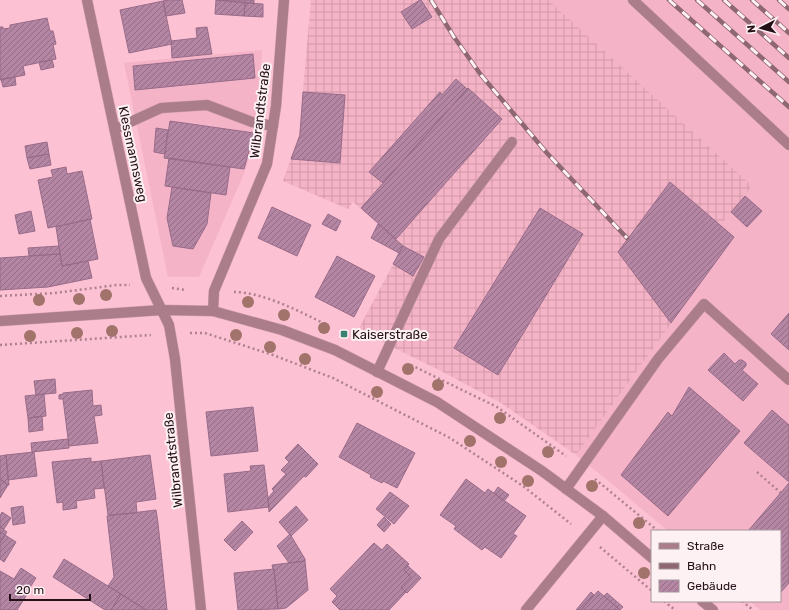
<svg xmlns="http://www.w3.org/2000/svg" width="789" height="610" font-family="Rubik,sans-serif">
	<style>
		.built { fill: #f4b3c6 }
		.industrial { fill: url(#industrial-grid) }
		.building { fill: url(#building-hatch); stroke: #986b89 }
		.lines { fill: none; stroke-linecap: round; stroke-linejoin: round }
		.service-casing { stroke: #d5a1b0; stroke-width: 11 }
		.minor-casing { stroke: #d5a1b0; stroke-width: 11 }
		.tertiary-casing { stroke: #d5a1b0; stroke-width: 11 }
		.path { stroke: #ae818f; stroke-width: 2.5; stroke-dasharray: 2 3; stroke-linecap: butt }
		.service { stroke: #ab7d8a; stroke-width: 10 }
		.minor { stroke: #ab7d8a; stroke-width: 10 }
		.tertiary { stroke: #ab7d8a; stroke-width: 10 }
		.rail-casing { stroke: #8e6772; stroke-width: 4.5 }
		.rail { stroke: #fdf1f4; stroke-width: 3; stroke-dasharray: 9; stroke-linecap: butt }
		.tree { fill: #a1736a }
		.poi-dot { fill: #3c8073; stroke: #fdf1f4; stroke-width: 1.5 }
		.labels { text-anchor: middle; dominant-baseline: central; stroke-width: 4; stroke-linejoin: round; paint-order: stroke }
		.street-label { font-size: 13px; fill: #241017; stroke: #fdf1f4 }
		.poi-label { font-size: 13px; fill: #241017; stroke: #fdf1f4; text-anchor: start }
	</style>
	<defs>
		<pattern id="industrial-grid" width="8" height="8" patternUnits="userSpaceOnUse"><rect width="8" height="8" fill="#f4b3c6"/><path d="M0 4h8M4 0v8" fill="none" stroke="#d199a9"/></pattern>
		<pattern id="building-hatch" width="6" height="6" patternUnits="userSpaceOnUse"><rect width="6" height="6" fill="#b486a4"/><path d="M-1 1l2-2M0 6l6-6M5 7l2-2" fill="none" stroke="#926c85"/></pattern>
	</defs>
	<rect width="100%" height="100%" fill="#fcc1d2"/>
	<!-- built -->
	<path class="built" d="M548,0H789V610H760L750,601H780V531H668L617,488L576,455L688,301L720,225Z
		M262,50L256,132L246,169L199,277H168L124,63Z"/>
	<!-- industrial -->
	<path class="industrial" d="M311,0H548L752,186L720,225L734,237L576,455L501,403L441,371L358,330L403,246L353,202L348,209L283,181L299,135Z"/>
	<!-- building -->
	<path class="building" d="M168,0H182L185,13L166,16L163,1Z
		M216,0H254V3Z
		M216,0L245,3L244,16L215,14Z
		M420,0H421L432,17L412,29L401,12Z
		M163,1L172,44L129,53L120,10Z
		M245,3L263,4V17L244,16Z
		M47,18L50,31H53L56,44L53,45L56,59L23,66L25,75L0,80V27H3V29L10,28V25Z
		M207,27L212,54L172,58L171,41L197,38L196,28Z
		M253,54L255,78L135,90L133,66Z
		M52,60L54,67L41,70L39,62Z
		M15,77L16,85L3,87L1,79Z
		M456,79L467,89L383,183L369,172L440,92L442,95Z
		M468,88L502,119L396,239L361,208Z
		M303,92L345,95L340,163L291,159L300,135Z
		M170,121L254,133L244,169L164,158Z
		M156,128L168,130L165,154L154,152Z
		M47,142L49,154L27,158L25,146Z
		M49,154L51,165L30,169L27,158Z
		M169,158L230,167L226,195L165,186Z
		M66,167L67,174L82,171L92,219L48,228L38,180L53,177L51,170Z
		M670,182L734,237L671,323L618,252Z
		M172,187L211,193L207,224L193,249L173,246L167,218Z
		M745,196L762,211L747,227L731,212Z
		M272,207L311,225L297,256L258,238Z
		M540,208L583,234L498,375L454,348Z
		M31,211L35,231L19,234L15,215Z
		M328,214L341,221L336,231L322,224Z
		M90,219L98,259L62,266L56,227Z
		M378,224L403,246L399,253L371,238Z
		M59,246L60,254L29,256L28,248Z
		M403,246L424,257L413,276L393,264Z
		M60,254L62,266L88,261L92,278L48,287L0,290V258Z
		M337,256L375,276L354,317L315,297Z
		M789,313V350L771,334Z
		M724,353L735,364L739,360H742L746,363V366L742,370L758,384L743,401L708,370Z
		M55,379L56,393L36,395L34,381Z
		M689,387L740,431L668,516L621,475L668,412L672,416Z
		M92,390L93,406L101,405L102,415L94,416L98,443L69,446L63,399H59V395L63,394V393Z
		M44,394L46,416L28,418L25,396Z
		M253,407L258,451L211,456L206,412Z
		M772,410L789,425V482L744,443Z
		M42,416L43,430L29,432L28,418Z
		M357,423L415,453L397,488L383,481L382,483L370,477L371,475L339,457Z
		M68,439L69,448L32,452L31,443Z
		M298,444L318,464L306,477L304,476L269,512L268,498L274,491L272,489L286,474L281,470L289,462L285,458Z
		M34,452L37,476L8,480L6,455Z
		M6,455L9,485H8L0,479V456Z
		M150,455L156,499L136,502L137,513L108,515L101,461Z
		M91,458V462L101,461L104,488L94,489L95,498L76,501L77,508L63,510V502L57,503L52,462Z
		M264,465L269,507L228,512L224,474L251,471L250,466Z
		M0,479L8,485L0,498Z
		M466,479L485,493L488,489L526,516L513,534L517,536L501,558L485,547L482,550L454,529L456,526L440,515Z
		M789,483V583L780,593V531H748Z
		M498,487L509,495L504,501L494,493Z
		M390,492L409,506L394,524L376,509Z
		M23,506L25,523L13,525L11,508Z
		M296,506L308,520L291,536L279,522Z
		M156,510L158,523L167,610H146L108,586L114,577L107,516Z
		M2,512L11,518L4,529L0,527V516Z
		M384,517L391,524L384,532L377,525Z
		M242,521L253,532L235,551L224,540Z
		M0,527L7,532L5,535L0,532Z
		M0,532L5,535L0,543Z
		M290,534L305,559V561L289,563L277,546Z
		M5,535L16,542L4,562L0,559V543Z
		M374,543L382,550L387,544L409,564L404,570L411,577L401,587L406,592L389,610H340L332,602L337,596L330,589Z
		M64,559L121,594L111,610H105L53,577Z
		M305,561L308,590L286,608L278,609L274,569H273L272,565Z
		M408,566L421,578L407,593L401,587L411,577L404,570Z
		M21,568L36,578L29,589L30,590L17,610H0V571L14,579Z
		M274,569L278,609L238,610L234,573Z
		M598,591L620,610H581Z
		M591,592L594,595L581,610H576Z
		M607,593L623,607L620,610L604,596Z
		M121,594L146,610H111Z"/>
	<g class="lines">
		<!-- service casing -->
		<g class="service-casing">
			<path id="service" d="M633,0L789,145
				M115,129L161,108L207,105L252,122L273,126
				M377,372L439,239L512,142
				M566,489L658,359L704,304L789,380"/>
		</g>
		<!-- minor casing -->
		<g class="minor-casing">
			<path id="minor" d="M87,0L146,278L169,325L175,359L201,610
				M213,311L214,291L267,164L276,106L284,0
				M526,610L603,516"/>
		</g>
		<!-- tertiary casing -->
		<g class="tertiary-casing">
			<path id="tertiary" d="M0,321L162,310L213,311L282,330L335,350L437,402L542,471L603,516L652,558
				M702,601L713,610"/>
		</g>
		<!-- path -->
		<path class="path" d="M172,288L185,290
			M234,292C263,292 301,312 327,325
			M0,296L55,293L117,285H130
			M190,333H205L273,355L333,378L450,438L523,486L571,524
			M0,345L151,335
			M411,365L497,407L566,456
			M757,472L781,493
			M595,479L658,531
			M600,547L652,591
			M664,601L675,610
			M742,601L753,610"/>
		<!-- service -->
		<use href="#service" class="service"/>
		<!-- minor -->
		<use href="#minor" class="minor"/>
		<!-- tertiary -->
		<use href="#tertiary" class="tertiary"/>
		<!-- rail casing -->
		<g class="rail-casing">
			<path id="rail" d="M431,0L454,37L481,75L546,152L627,238
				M669,0L789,107
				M697,0L789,82
				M724,0L789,58
				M752,0L789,33
				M779,0L789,9"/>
		</g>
		<!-- rail -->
		<use href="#rail" class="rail"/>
	</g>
	<!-- trees -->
	<g class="tree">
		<circle cx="106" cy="295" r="6"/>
		<circle cx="79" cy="299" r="6"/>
		<circle cx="39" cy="300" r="6"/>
		<circle cx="248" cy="302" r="6"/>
		<circle cx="284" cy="315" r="6"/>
		<circle cx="324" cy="328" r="6"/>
		<circle cx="112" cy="331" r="6"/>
		<circle cx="77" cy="333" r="6"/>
		<circle cx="236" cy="335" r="6"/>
		<circle cx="30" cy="336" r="6"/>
		<circle cx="270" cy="347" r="6"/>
		<circle cx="305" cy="359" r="6"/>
		<circle cx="408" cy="369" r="6"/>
		<circle cx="438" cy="385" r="6"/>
		<circle cx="377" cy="392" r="6"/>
		<circle cx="500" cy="418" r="6"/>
		<circle cx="470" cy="441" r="6"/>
		<circle cx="548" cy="452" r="6"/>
		<circle cx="501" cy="462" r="6"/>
		<circle cx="528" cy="481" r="6"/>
		<circle cx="592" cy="486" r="6"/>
		<circle cx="639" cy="523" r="6"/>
		<circle cx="644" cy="573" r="6"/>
	</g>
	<!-- markers -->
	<rect class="poi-dot" x="340" y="330" width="8" height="8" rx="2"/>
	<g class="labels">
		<!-- street labels -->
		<g class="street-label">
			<text transform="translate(260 111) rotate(-83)">Wilbrandtstraße</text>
			<text transform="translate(133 154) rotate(78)">Klessmannsweg</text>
			<text transform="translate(173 460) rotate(-96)">Wilbrandtstraße</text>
		</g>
		<!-- poi labels -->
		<g class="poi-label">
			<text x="352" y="334">Kaiserstraße</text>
		</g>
	</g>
	<!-- legend -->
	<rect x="651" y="530" width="130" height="72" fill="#fdf1f4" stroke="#a6979c"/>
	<rect x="659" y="543" width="20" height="6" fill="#ab7d8a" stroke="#a6979c"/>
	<text x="687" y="550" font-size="12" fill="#241017">Straße</text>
	<rect x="659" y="563" width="20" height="6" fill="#8e6772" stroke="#a6979c"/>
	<text x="687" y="570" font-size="12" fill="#241017">Bahn</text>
	<rect x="659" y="580" width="20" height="12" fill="url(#building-hatch)" stroke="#a6979c"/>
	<text x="687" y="590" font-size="12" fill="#241017">Gebäude</text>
	<!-- north arrow -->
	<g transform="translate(761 28) rotate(264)" stroke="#fdf1f4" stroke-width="3" paint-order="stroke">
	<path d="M0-3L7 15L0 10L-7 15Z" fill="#241017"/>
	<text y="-6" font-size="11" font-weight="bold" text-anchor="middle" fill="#241017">N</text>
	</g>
	<!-- scale -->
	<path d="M10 594v6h80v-6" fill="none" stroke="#241017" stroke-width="2"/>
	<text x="16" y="594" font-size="12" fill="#241017" stroke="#fdf1f4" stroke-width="3" paint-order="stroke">20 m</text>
</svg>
